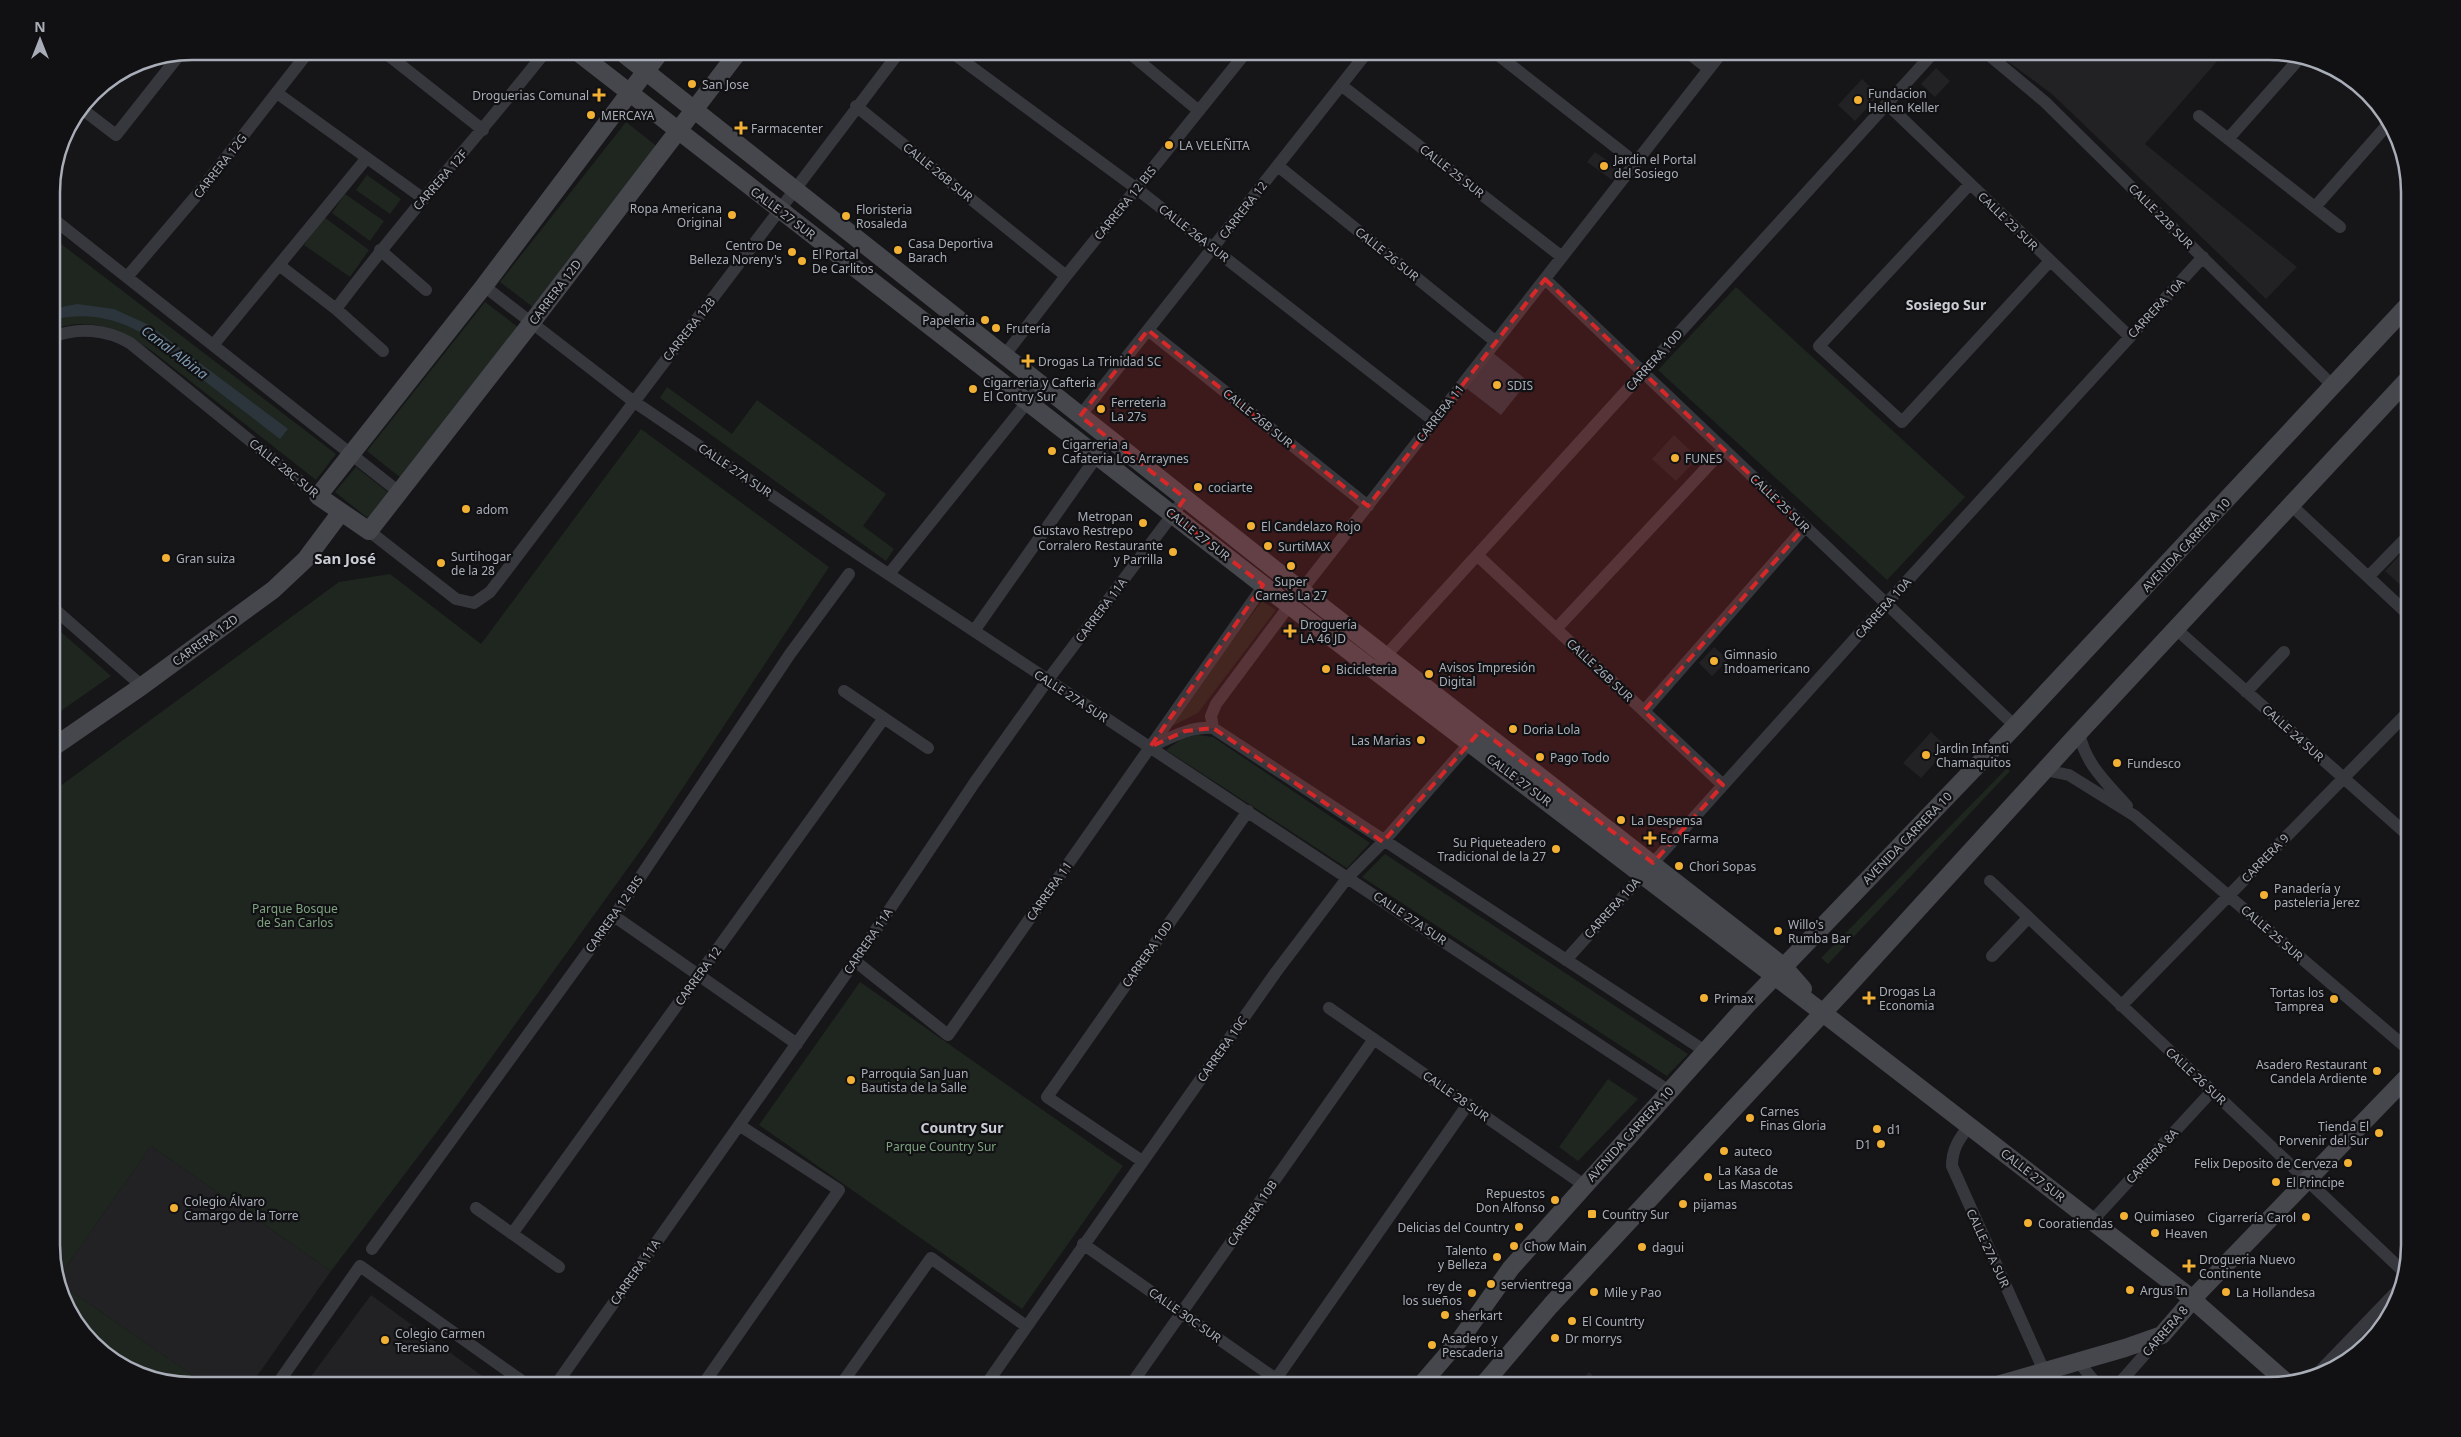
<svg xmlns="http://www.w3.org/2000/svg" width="2461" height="1437" font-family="'Noto Sans',sans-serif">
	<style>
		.built { fill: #222225 }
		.green { fill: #1e261f }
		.water { fill: #2c353c }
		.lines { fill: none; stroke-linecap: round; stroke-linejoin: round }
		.street { stroke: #37383d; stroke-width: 12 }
		.secondary { stroke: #45474d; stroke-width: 18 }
		.marked { fill: #d62828; fill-opacity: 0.2; stroke: #d62828; stroke-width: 4; stroke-dasharray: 10 6; stroke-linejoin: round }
		.poi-dot { fill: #f2b134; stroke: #111113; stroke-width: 2 }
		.labels { text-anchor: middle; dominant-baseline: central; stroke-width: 4.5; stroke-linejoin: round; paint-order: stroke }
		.poi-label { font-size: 12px; fill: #a8adb8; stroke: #111113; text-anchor: start }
		.street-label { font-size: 12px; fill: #a8adb8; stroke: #111113 }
		.park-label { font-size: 12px; fill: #7fa381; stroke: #111113 }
		.neighbourhood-label { font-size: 14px; font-weight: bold; fill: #c9ccd4; stroke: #111113 }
		.water-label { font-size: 14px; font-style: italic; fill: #7f9bb3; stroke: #111113 }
		.quarter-label { font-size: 15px; font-weight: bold; fill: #c9ccd4; stroke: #111113 }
		.rim { fill: none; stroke: #a8adb8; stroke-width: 2.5 }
	</style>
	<rect width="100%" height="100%" fill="#161618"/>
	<!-- built -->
	<path class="built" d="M1994,51H2226L2145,144L2297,267L2266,299L2052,94Z
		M1936,68L1950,81L1935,97L1921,84Z
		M1862,79L1879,95L1855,121L1838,105Z
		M1595,152L1620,170L1612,180L1587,162Z
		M1674,435L1698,458L1676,481L1652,459Z
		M2410,544V594L2385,571Z
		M1714,647L1728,660L1712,676L1699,663Z
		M1931,732L1948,748L1921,778L1903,763Z
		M151,1146L331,1271L250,1386H208L62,1285L59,1277Z
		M371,1295L496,1386H304Z
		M1589,1372L1604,1386H1576Z"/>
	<!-- green -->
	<path class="green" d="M626,122L659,148L534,308L500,282Z
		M367,175L401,199L390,214L356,190Z
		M345,194L384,221L370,241L332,213Z
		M324,217L369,250L350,277L304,245Z
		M52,237L336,454L316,480L152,351C121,330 89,315 52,330Z
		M1736,287L1965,497L1887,580L1658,370Z
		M485,302L519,328L401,478L367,451Z
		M667,387L732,434L757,400L886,494L863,526L894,549L886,561L660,398Z
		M641,429L829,567L651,836L452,1112L331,1271L151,1146L59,1277L52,1254V792L339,582L390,574L481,644Z
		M356,467L389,493L369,519L335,492Z
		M1262,601L1276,610L1198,713L1164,730Z
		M52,624L111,676L52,717Z
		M1198,735L1213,737L1370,843L1347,868L1166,750L1183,738Z
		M2007,768L2010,771L1828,964L1821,958Z
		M1385,854L1688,1054L1667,1076L1362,877Z
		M860,982L1123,1166L1022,1309L759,1125Z
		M1608,1079L1638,1099L1578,1161L1559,1147Z
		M62,1285L208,1386H192L122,1367L75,1323Z"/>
	<!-- water -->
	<path class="water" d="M77,304L114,309L149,325L288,429L280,439L142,333C113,317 84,312 52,320V309Z
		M1493,353L1528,381L1501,415L1466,388Z"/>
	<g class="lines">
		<!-- street -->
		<path class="street" d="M383,51L483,130
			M950,51L1137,189L1434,421
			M1127,51L1199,111
			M1493,51L1636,163
			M1686,51L1709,69
			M1984,51L2045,102L2334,387
			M1341,85L1562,257
			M277,93L424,199
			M1887,104L2130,337
			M856,106L1066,276
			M82,109L116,135L180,54
			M2199,116L2340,227
			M2228,139L2299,59
			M1278,166L1496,342
			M1970,184L1819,346L1902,422L2050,261
			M2315,207L2389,123
			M52,218L399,492
			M380,250L426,290
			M279,265L336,309L383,351
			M127,277L196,196L309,51
			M1545,279L2015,726
			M484,286L633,401L861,556L1669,1091
			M336,309C402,220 477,138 546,51
			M1148,330L1368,506
			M52,337C78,327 106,329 130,343L318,496
			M214,344L366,159
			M1004,356L1066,276L1247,51
			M1080,416L1368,51
			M2291,505L2410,616
			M369,531L456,599L474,603L490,592L900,51
			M1477,555L1723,785
			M889,574L1041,385
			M2368,577L2410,534
			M52,607L142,686
			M1556,629L1724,449
			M2176,629L2410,837
			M974,631L1109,439
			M1380,662L1935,51
			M844,691L928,748
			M2246,692L2284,652
			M1644,711L1805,527
			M1213,728L1211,716L1216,704L1286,610L1723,51
			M2079,732C2085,764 2106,782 2127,806
			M1150,747C1170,738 1190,726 1213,728L1705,1051
			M2045,770L2069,775L2135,816L2410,1051
			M1990,881L2403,1271
			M614,916L797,1044
			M1992,956L2028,918
			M1566,960L1886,604L2203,257
			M855,961L948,1035L1264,585
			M2121,1006L2410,710
			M1329,1008L1584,1185
			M1969,1126C1959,1139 1952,1149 1952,1166L2044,1371
			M1142,1161L1047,1097L1248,811
			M476,1208L559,1267
			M2092,1221L2212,1091
			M512,1234L884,718
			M1083,1244L1286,1386
			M372,1249L614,916L790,654L849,574
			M2078,1361L2098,1386
			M2319,1372L2398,1290
			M276,1386L360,1266L529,1386
			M555,1386L855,961L975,782L1047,681L1185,498
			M702,1386L839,1190L739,1125
			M840,1386L931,1258L1026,1326
			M985,1386L1276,972L1348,877L1383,842L1474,738
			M1130,1386L1374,1039
			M1271,1386L1468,1104
			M2117,1386L2160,1337"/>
		<!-- secondary -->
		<path class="secondary" d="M576,51L1290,606L1823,1013L2185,1293L2285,1381
			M620,51L1302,591L1783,966L1803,989
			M661,51L484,286L318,496L369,531L532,322L739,51
			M52,748L142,686L273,590L306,559L341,512
			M1420,1386L1462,1337L1511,1268L1747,1005L2015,726L2409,304
			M1482,1386L1551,1305L1846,988L2074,738L2410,377
			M1994,1386L2125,1348L2162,1335L2200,1291L2410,1074"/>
	</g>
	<!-- marked area -->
	<path class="marked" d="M1545,279L1805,527L1644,711L1723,785L1653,863L1481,730L1383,842L1213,728L1185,731L1150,747L1263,585L1173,515L1185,498L1080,416L1148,330L1368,506Z"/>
	<!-- markers -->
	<g class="poi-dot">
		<circle cx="692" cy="84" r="5"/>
		<path d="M596.5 87.5h5v5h5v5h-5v5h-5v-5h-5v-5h5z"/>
		<circle cx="1858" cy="100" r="5"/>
		<circle cx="591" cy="115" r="5"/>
		<path d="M738.5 120.5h5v5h5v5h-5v5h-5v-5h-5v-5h5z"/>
		<circle cx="1169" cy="145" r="5"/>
		<circle cx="1604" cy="166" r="5"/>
		<circle cx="732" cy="215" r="5"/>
		<circle cx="846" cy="216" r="5"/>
		<circle cx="898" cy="250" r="5"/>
		<circle cx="792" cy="252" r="5"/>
		<circle cx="802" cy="261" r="5"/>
		<circle cx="985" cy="320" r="5"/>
		<circle cx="996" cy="328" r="5"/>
		<path d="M1025.5 353.5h5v5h5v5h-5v5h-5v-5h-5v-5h5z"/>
		<circle cx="1497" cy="385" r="5"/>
		<circle cx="973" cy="389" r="5"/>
		<circle cx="1101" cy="409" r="5"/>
		<circle cx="1052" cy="451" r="5"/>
		<circle cx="1675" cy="458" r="5"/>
		<circle cx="1198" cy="487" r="5"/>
		<circle cx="466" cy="509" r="5"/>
		<circle cx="1143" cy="523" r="5"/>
		<circle cx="1251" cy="526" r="5"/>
		<circle cx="1268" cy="546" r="5"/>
		<circle cx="1173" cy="552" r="5"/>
		<circle cx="166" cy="558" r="5"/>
		<circle cx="441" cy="563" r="5"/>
		<circle cx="1291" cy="566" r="5"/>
		<path d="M1287.5 623.5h5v5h5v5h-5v5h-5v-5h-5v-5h5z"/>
		<circle cx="1714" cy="661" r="5"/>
		<circle cx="1326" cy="669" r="5"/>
		<circle cx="1429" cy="674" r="5"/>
		<circle cx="1513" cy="729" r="5"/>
		<circle cx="1421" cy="740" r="5"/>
		<circle cx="1926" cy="755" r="5"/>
		<circle cx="1540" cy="757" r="5"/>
		<circle cx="2117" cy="763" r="5"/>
		<circle cx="1621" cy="820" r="5"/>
		<path d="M1647.5 830.5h5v5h5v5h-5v5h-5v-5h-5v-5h5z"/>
		<circle cx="1556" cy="849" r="5"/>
		<circle cx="1679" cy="866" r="5"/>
		<circle cx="2264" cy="895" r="5"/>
		<circle cx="1778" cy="931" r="5"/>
		<circle cx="1704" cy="998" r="5"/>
		<path d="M1866.5 990.5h5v5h5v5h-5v5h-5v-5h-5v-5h5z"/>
		<circle cx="2334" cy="999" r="5"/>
		<circle cx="2377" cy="1071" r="5"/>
		<circle cx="851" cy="1080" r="5"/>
		<circle cx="1750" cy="1118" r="5"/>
		<circle cx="1877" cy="1129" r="5"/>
		<circle cx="2379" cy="1133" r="5"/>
		<circle cx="1881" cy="1144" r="5"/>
		<circle cx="1724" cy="1151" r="5"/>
		<circle cx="2348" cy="1163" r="5"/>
		<circle cx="1708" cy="1177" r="5"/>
		<circle cx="2276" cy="1182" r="5"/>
		<circle cx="1555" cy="1200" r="5"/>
		<circle cx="1683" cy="1204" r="5"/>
		<circle cx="174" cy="1208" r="5"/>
		<rect x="1587" y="1209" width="10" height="10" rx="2.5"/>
		<circle cx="2124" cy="1216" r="5"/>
		<circle cx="2306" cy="1217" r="5"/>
		<circle cx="2028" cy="1223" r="5"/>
		<circle cx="1519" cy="1227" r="5"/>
		<circle cx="2155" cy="1233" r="5"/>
		<circle cx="1514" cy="1246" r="5"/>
		<circle cx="1642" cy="1247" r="5"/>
		<circle cx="1497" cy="1257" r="5"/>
		<path d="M2186.5 1258.5h5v5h5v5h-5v5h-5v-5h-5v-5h5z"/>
		<circle cx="1491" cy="1284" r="5"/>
		<circle cx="2130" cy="1290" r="5"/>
		<circle cx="1594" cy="1292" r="5"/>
		<circle cx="2226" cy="1292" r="5"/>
		<circle cx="1472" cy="1293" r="5"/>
		<circle cx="1445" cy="1315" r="5"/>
		<circle cx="1572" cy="1321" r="5"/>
		<circle cx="1555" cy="1338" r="5"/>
		<circle cx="385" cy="1340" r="5"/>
		<circle cx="1432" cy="1345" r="5"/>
	</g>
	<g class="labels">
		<!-- poi labels -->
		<g class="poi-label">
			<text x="702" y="84">San Jose</text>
			<text x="1868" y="93">Fundacion<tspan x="1868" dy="14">Hellen Keller</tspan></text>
			<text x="589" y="95" text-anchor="end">Droguerias Comunal</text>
			<text x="601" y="115">MERCAYA</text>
			<text x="751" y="128">Farmacenter</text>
			<text x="1179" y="145">LA VELEÑITA</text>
			<text x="1614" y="159">Jardin el Portal<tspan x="1614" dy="14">del Sosiego</tspan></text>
			<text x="722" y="208" text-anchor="end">Ropa Americana<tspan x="722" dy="14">Original</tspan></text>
			<text x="856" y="209">Floristeria<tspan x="856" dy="14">Rosaleda</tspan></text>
			<text x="908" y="243">Casa Deportiva<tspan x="908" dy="14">Barach</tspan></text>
			<text x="782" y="245" text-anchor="end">Centro De<tspan x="782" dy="14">Belleza Noreny's</tspan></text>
			<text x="812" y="254">El Portal<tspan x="812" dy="14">De Carlitos</tspan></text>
			<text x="975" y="320" text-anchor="end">Papeleria</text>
			<text x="1006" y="328">Frutería</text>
			<text x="1038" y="361">Drogas La Trinidad SC</text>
			<text x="983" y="382">Cigarreria y Cafteria<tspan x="983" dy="14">El Contry Sur</tspan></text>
			<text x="1507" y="385">SDIS</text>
			<text x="1111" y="402">Ferreteria<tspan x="1111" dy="14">La 27s</tspan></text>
			<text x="1062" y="444">Cigarreria a<tspan x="1062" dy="14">Cafateria Los Arraynes</tspan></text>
			<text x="1685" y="458">FUNES</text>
			<text x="1208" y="487">cociarte</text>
			<text x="476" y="509">adom</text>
			<text x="1133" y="516" text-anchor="end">Metropan<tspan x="1133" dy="14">Gustavo Restrepo</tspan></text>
			<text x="1261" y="526">El Candelazo Rojo</text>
			<text x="1163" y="545" text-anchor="end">Corralero Restaurante<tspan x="1163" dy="14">y Parrilla</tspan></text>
			<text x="1278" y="546">SurtiMAX</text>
			<text x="451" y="556">Surtihogar<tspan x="451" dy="14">de la 28</tspan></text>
			<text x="176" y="558">Gran suiza</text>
			<text x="1291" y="581" text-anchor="middle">Super<tspan x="1291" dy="14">Carnes La 27</tspan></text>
			<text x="1300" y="624">Droguería<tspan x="1300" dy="14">LA 46 JD</tspan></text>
			<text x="1724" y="654">Gimnasio<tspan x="1724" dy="14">Indoamericano</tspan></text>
			<text x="1439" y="667">Avisos Impresión<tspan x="1439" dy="14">Digital</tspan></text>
			<text x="1336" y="669">Bicicleteria</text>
			<text x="1523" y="729">Doria Lola</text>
			<text x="1411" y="740" text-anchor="end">Las Marias</text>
			<text x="1936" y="748">Jardin Infanti<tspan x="1936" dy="14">Chamaquitos</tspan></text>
			<text x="1550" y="757">Pago Todo</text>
			<text x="2127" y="763">Fundesco</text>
			<text x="1631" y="820">La Despensa</text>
			<text x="1660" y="838">Eco Farma</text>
			<text x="1546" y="842" text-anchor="end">Su Piqueteadero<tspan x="1546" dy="14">Tradicional de la 27</tspan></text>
			<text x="1689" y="866">Chori Sopas</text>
			<text x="2274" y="888">Panadería y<tspan x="2274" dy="14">pasteleria Jerez</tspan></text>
			<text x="1788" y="924">Willo's<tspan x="1788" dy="14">Rumba Bar</tspan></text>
			<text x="1879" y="991">Drogas La<tspan x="1879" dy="14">Economia</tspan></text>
			<text x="2324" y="992" text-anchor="end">Tortas los<tspan x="2324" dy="14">Tamprea</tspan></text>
			<text x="1714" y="998">Primax</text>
			<text x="2367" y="1064" text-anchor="end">Asadero Restaurant<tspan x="2367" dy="14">Candela Ardiente</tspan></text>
			<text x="861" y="1073">Parroquia San Juan<tspan x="861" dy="14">Bautista de la Salle</tspan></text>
			<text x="1760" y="1111">Carnes<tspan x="1760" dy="14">Finas Gloria</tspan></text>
			<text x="2369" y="1126" text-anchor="end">Tienda El<tspan x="2369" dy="14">Porvenir del Sur</tspan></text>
			<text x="1887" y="1129">d1</text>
			<text x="1871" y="1144" text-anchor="end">D1</text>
			<text x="1734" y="1151">auteco</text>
			<text x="2338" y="1163" text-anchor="end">Felix Deposito de Cerveza</text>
			<text x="1718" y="1170">La Kasa de<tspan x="1718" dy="14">Las Mascotas</tspan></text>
			<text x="2286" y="1182">El Principe</text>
			<text x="1545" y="1193" text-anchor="end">Repuestos<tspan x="1545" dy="14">Don Alfonso</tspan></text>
			<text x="184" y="1201">Colegio Álvaro<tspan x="184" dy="14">Camargo de la Torre</tspan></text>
			<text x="1693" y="1204">pijamas</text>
			<text x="1602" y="1214">Country Sur</text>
			<text x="2134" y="1216">Quimiaseo</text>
			<text x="2296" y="1217" text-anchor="end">Cigarrería Carol</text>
			<text x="2038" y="1223">Cooratiendas</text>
			<text x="1509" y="1227" text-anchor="end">Delicias del Country</text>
			<text x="2165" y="1233">Heaven</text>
			<text x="1524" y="1246">Chow Main</text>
			<text x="1652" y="1247">dagui</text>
			<text x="1487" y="1250" text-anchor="end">Talento<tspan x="1487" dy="14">y Belleza</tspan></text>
			<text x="2199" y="1259">Drogueria Nuevo<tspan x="2199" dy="14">Continente</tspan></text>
			<text x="1501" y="1284">servientrega</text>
			<text x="1462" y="1286" text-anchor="end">rey de<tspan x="1462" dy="14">los sueños</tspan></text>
			<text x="2140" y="1290">Argus In</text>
			<text x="1604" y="1292">Mile y Pao</text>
			<text x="2236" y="1292">La Hollandesa</text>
			<text x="1455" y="1315">sherkart</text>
			<text x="1582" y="1321">El Countrty</text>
			<text x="395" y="1333">Colegio Carmen<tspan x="395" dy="14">Teresiano</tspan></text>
			<text x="1442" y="1338">Asadero y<tspan x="1442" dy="14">Pescaderia</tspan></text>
			<text x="1565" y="1338">Dr morrys</text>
		</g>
		<!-- street labels -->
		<g class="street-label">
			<text transform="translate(220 166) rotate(-52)">CARRERA 12G</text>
			<text transform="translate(1452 171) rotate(38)">CALLE 25 SUR</text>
			<text transform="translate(938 172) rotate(39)">CALLE 26B SUR</text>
			<text transform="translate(440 180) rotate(-49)">CARRERA 12F</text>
			<text transform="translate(1125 203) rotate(-51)">CARRERA 12 BIS</text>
			<text transform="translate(1243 210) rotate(-52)">CARRERA 12</text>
			<text transform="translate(783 213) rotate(37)">CALLE 27 SUR</text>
			<text transform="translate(2161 216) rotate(45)">CALLE 22B SUR</text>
			<text transform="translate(2008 221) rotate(44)">CALLE 23 SUR</text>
			<text transform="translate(1194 233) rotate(38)">CALLE 26A SUR</text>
			<text transform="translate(1387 254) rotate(39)">CALLE 26 SUR</text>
			<text transform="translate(555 292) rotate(-53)">CARRERA 12D</text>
			<text transform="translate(2156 308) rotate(-47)">CARRERA 10A</text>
			<text transform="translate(689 329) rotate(-52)">CARRERA 12B</text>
			<text transform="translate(1654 360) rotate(-48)">CARRERA 10D</text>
			<text transform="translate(1440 413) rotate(-52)">CARRERA 11</text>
			<text transform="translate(1258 418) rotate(39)">CALLE 26B SUR</text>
			<text transform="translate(284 468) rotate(39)">CALLE 28C SUR</text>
			<text transform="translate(735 470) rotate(34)">CALLE 27A SUR</text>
			<text transform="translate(1780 503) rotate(44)">CALLE 25 SUR</text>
			<text transform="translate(1198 534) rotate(38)">CALLE 27 SUR</text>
			<text transform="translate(2186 545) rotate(-47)">AVENIDA CARRERA 10</text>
			<text transform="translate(1883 608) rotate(-48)">CARRERA 10A</text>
			<text transform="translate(1101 610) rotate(-53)">CARRERA 11A</text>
			<text transform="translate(205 640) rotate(-36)">CARRERA 12D</text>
			<text transform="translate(1600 670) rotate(43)">CALLE 26B SUR</text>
			<text transform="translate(1071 696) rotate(33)">CALLE 27A SUR</text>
			<text transform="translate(2293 733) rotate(42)">CALLE 24 SUR</text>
			<text transform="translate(1519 780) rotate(37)">CALLE 27 SUR</text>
			<text transform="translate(1907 838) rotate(-46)">AVENIDA CARRERA 10</text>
			<text transform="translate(2265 858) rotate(-46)">CARRERA 9</text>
			<text transform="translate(1049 891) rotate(-55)">CARRERA 11</text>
			<text transform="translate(1612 908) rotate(-48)">CARRERA 10A</text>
			<text transform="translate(614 914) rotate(-55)">CARRERA 12 BIS</text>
			<text transform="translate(1410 918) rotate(34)">CALLE 27A SUR</text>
			<text transform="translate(2272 933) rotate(41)">CALLE 25 SUR</text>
			<text transform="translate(868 941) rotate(-56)">CARRERA 11A</text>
			<text transform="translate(1147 954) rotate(-55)">CARRERA 10D</text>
			<text transform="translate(698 976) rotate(-54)">CARRERA 12</text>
			<text transform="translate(1222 1049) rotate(-55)">CARRERA 10C</text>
			<text transform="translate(2196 1076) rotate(43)">CALLE 26 SUR</text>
			<text transform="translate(1456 1096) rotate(35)">CALLE 28 SUR</text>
			<text transform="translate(1630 1134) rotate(-48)">AVENIDA CARRERA 10</text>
			<text transform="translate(2152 1156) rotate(-47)">CARRERA 8A</text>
			<text transform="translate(2033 1175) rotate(38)">CALLE 27 SUR</text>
			<text transform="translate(1252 1213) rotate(-55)">CARRERA 10B</text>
			<text transform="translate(1988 1248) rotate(65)">CALLE 27A SUR</text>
			<text transform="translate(635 1272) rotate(-55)">CARRERA 11A</text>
			<text transform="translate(1185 1315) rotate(35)">CALLE 30C SUR</text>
			<text transform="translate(2165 1331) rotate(-49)">CARRERA 8</text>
		</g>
		<!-- park labels -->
		<g class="park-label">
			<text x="295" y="908">Parque Bosque<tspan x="295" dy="14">de San Carlos</tspan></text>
			<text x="941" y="1146">Parque Country Sur</text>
		</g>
		<!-- neighbourhood labels -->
		<g class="neighbourhood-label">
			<text x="1946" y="304">Sosiego Sur</text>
			<text x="962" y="1127">Country Sur</text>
		</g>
		<!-- water labels -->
		<g class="water-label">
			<text transform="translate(175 352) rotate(37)">Canal Albina</text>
		</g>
		<!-- quarter labels -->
		<g class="quarter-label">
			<text x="345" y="558">San José</text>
		</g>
	</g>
	<!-- crop -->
	<path d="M0 0H2461V1437H0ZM192 60H2269A132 132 0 0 1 2401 192V1245A132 132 0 0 1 2269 1377H192A132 132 0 0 1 60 1245V192A132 132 0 0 1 192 60Z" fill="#111113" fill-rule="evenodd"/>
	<path class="rim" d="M192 60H2269A132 132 0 0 1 2401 192V1245A132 132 0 0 1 2269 1377H192A132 132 0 0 1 60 1245V192A132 132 0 0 1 192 60Z"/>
	<!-- north arrow -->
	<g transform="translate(40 40)" stroke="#111113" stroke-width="4" paint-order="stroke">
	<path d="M0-4L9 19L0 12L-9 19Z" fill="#a8adb8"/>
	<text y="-8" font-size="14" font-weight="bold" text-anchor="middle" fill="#a8adb8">N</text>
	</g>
</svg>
